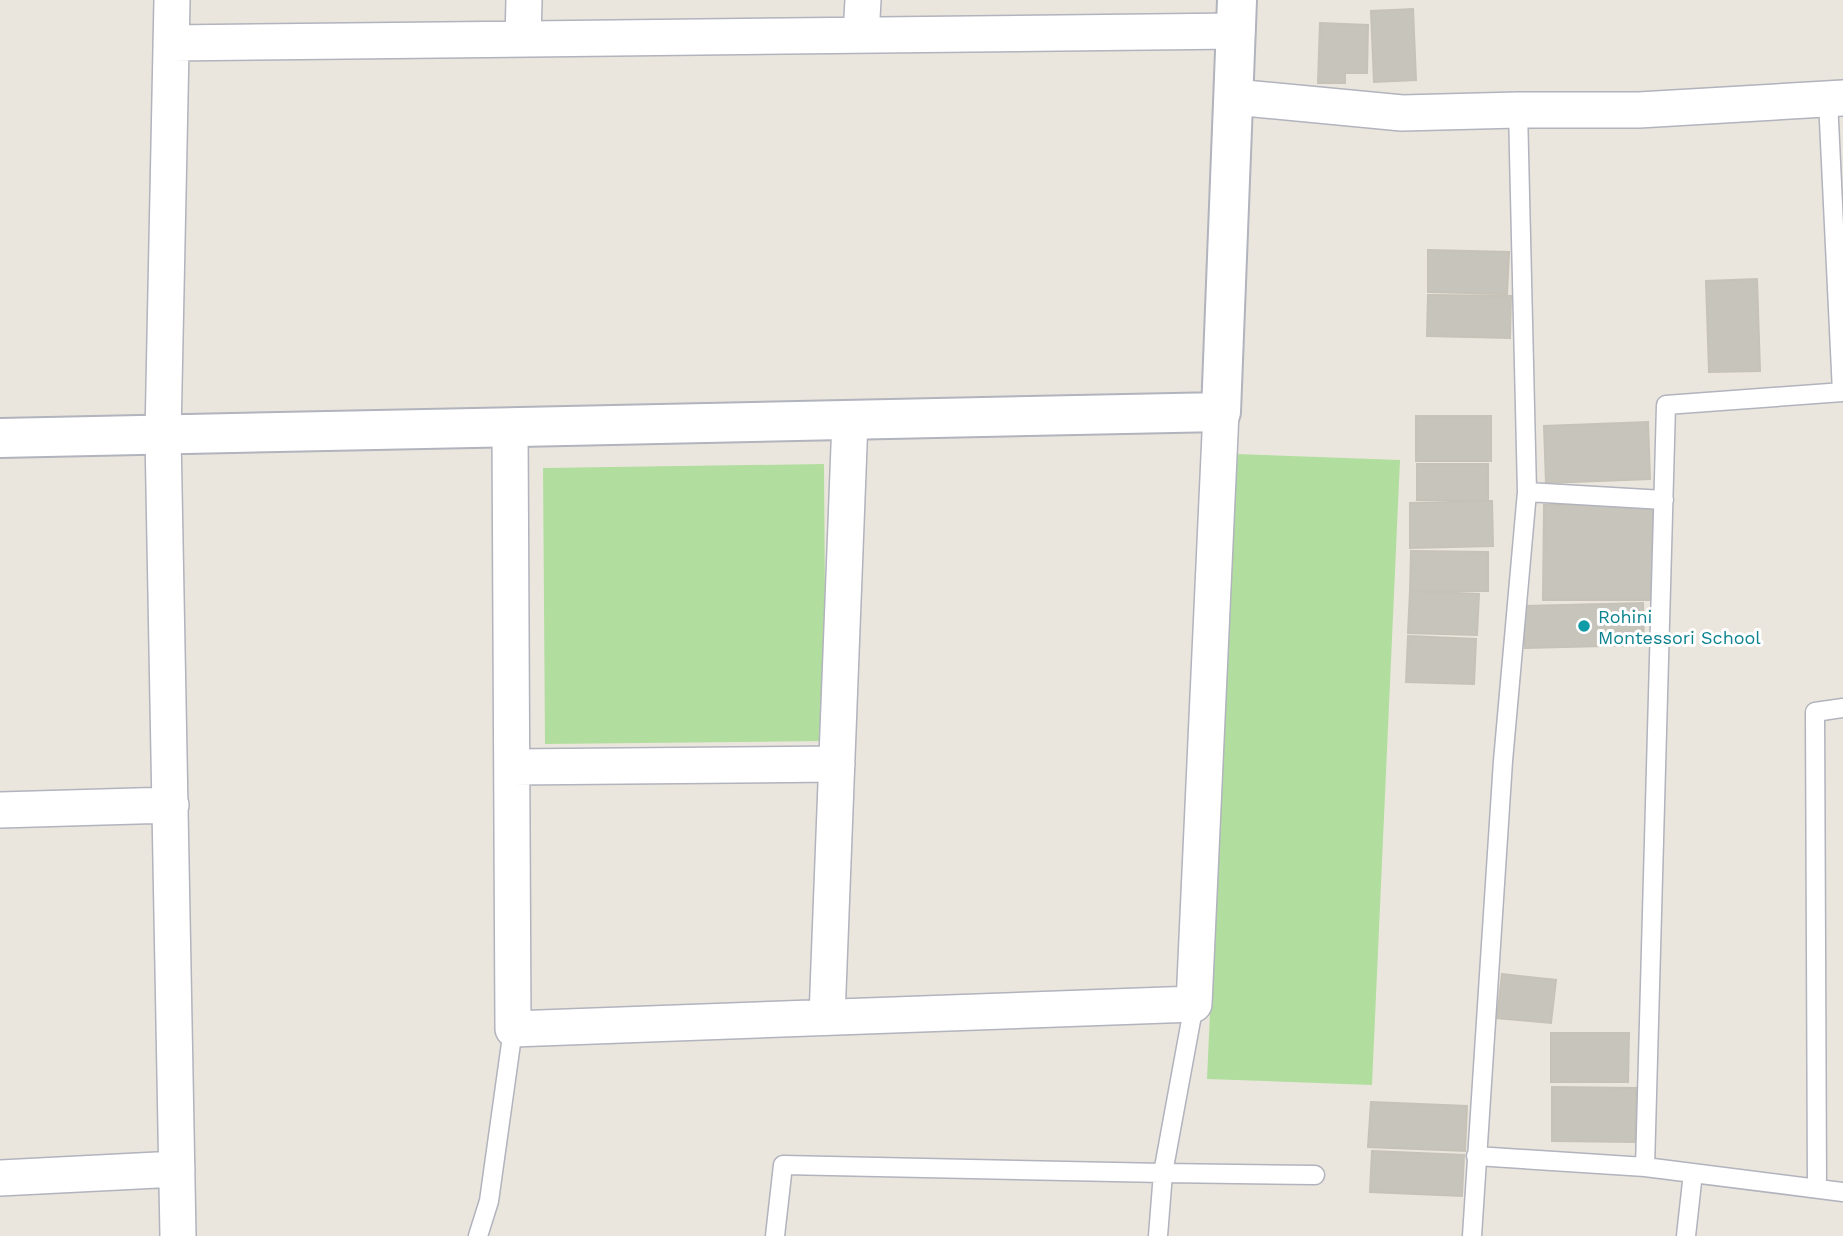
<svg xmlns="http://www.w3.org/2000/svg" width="1843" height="1236" font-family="'Work Sans',sans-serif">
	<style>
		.green { fill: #b1de9e }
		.building { fill: #c7c4bc; stroke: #c6c2b7; stroke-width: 2 }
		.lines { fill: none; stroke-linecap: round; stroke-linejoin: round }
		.lane-casing { stroke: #b1b3bd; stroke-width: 21 }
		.street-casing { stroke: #b1b3bd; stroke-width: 38 }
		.secondary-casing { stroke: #b1b3bd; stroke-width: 42 }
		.lane { stroke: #fff; stroke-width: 18 }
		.street { stroke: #fff; stroke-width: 35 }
		.secondary { stroke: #fff; stroke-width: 38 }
		.culture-dot { fill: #0f9aa8; stroke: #fff; stroke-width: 2.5 }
		.labels { text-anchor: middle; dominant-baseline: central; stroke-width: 6; stroke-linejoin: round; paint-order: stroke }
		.culture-label { font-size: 18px; fill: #0d838f; stroke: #fff; text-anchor: start }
	</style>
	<rect width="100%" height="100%" fill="#ebe6dd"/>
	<!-- green -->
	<path class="green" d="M1235,454L1400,460L1372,1085L1207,1079Z
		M824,464L826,741L545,744L543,468Z"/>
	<!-- building -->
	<path class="building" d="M1413,9L1416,80L1374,82L1371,11Z
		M1320,23L1368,25L1367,73H1345V83H1318Z
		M1428,250L1509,252L1507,294L1428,292Z
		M1757,279L1760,371L1709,372L1706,281Z
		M1428,295L1511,296L1510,338L1427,336Z
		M1416,416H1491V461H1416Z
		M1648,422L1650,479L1546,483L1544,426Z
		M1417,464H1488V500H1417Z
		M1492,501L1493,546L1410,548V503Z
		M1544,505H1657L1656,600H1543Z
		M1411,551L1488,552V591H1410Z
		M1410,591L1479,594L1477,635L1408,633Z
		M1643,603L1644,645L1525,648V606Z
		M1408,636L1476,639L1474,684L1406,682Z
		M1502,974L1556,980L1551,1023L1497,1018Z
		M1551,1033H1629L1628,1082H1551Z
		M1552,1087L1636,1088L1635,1142L1552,1141Z
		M1371,1102L1467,1106L1465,1151L1368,1147Z
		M1372,1151L1464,1155L1462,1196L1370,1192Z"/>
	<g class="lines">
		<!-- lane casing -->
		<g class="lane-casing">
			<path id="lane" d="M1828,100L1842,392
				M1527,492L1664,500
				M1476,1156L1645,1167L1843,1192
				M1645,1167L1666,405L1843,392
				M1817,1188L1815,712L1843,708
				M478,1236L489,1201L513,1029
				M775,1236L783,1165L1163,1173L1315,1175
				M1158,1236L1163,1173L1194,1004
				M1472,1236L1503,761L1527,492L1518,110
				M1686,1236L1693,1173"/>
		</g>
		<!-- street casing -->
		<g class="street-casing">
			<path id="street" d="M172,0L163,435L178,1236
				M861,35L863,0
				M523,39L524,0
				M171,43L1237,31
				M1234,97L1402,113L1518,110H1639L1843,98
				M510,427L513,1029L1194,1004L1221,412
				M512,767L837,764
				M0,810L171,805
				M827,1017L850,420
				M0,1178L177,1169"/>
		</g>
		<!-- secondary casing -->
		<g class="secondary-casing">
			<path id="secondary" d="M0,438L1221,412L1237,0"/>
		</g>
		<!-- lane -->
		<use href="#lane" class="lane"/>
		<!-- street -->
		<use href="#street" class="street"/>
		<!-- secondary -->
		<use href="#secondary" class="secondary"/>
	</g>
	<!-- markers -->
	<circle class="culture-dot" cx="1584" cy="626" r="7"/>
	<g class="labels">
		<!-- culture labels -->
		<g class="culture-label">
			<text x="1598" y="616">Rohini<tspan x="1598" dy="21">Montessori School</tspan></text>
		</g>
	</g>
</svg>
